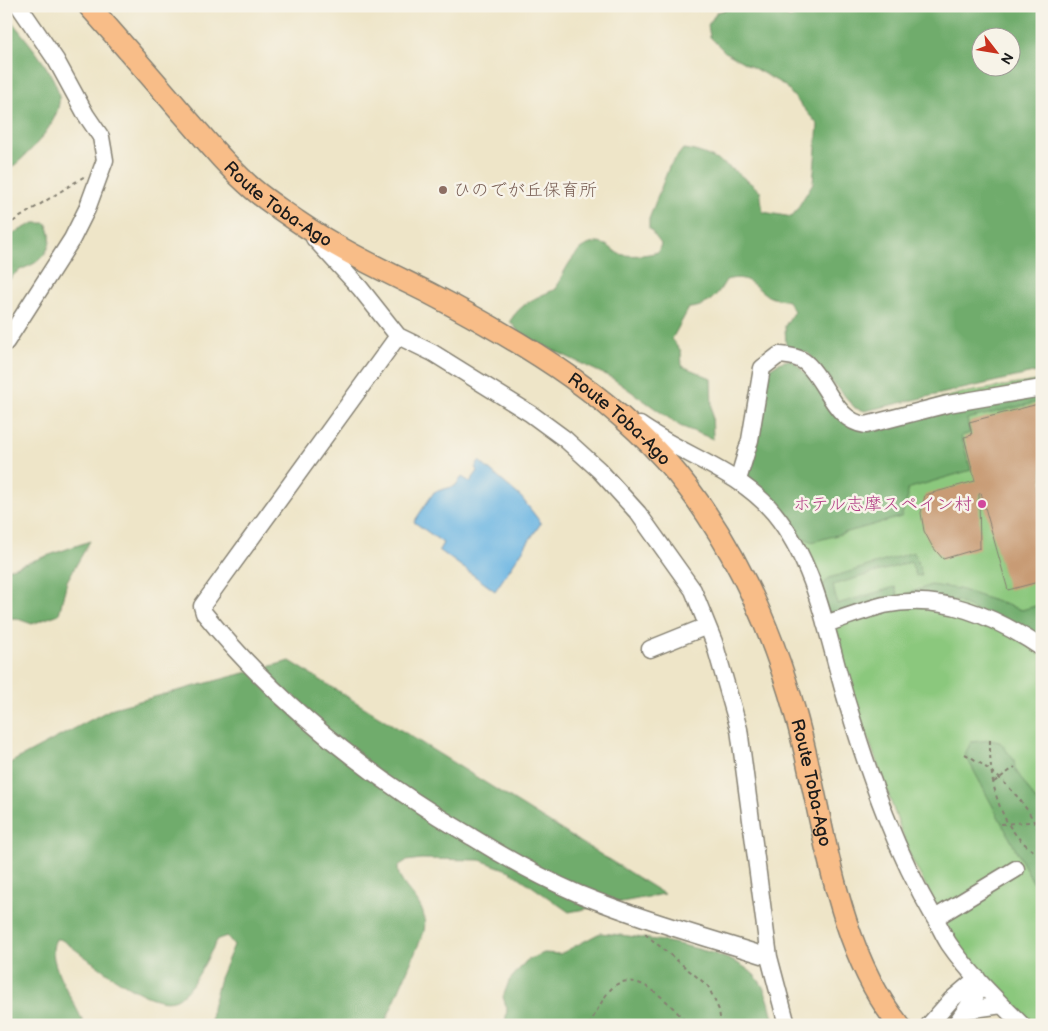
<svg xmlns="http://www.w3.org/2000/svg" width="1048" height="1031" font-family="'Balsamiq Sans','Klee One',sans-serif">
	<style>
		.green { fill: #8bc87d; stroke: #54724c }
		.forest { fill: #70ac6c; stroke: #466444; fill-rule: evenodd }
		.water { fill: #6bb5e3; stroke: #446880 }
		.building { fill: #c89b74 }
		.lines { fill: none; stroke-linecap: round; stroke-linejoin: round }
		.minor-casing { stroke: #858072; stroke-width: 19 }
		.major-casing { stroke: #858072; stroke-width: 24 }
		.path { stroke: #858072; stroke-width: 2; stroke-dasharray: 4 4; stroke-linecap: butt }
		.minor { stroke: #fff; stroke-width: 16 }
		.major { stroke: #f8bd88; stroke-width: 21 }
		.education-dot { fill: #8d6e63; stroke: #f7f3e8; stroke-width: 2 }
		.hotel-dot { fill: #d1479c; stroke: #f7f3e8; stroke-width: 2 }
		.labels { text-anchor: middle; dominant-baseline: central; stroke-width: 5; stroke-linejoin: round; paint-order: stroke }
		.education-label { font-size: 18px; fill: #785e54; stroke: #f7f3e8; text-anchor: start }
		.street-label { font-size: 18px; fill: #1c1c1c; stroke: #f7f3e8 }
		.hotel-label { font-size: 18px; fill: #b23c85; stroke: #f7f3e8; text-anchor: end }
	</style>
	<rect width="100%" height="100%" fill="#f7f3e8"/>
	<filter id="ink" filterUnits="userSpaceOnUse"><feTurbulence type="fractalNoise" baseFrequency=".02" numOctaves="2"/><feDisplacementMap in="SourceGraphic" scale="10" xChannelSelector="R" yChannelSelector="G"/><feConvolveMatrix kernelMatrix="1 2 1 2 8 2 1 2 1" color-interpolation-filters="sRGB"/></filter>
	<filter id="wash" filterUnits="userSpaceOnUse"><feTurbulence type="fractalNoise" baseFrequency=".0096" numOctaves="4" result="noise"/><feDisplacementMap in="SourceGraphic" scale="20" xChannelSelector="R" yChannelSelector="G"/><feGaussianBlur stdDeviation="1.12" result="paint"/><feColorMatrix in="noise" values="0 0 0 0 0 0 0 0 0 0 0 0 0 0 0 0 0 1.4 0 .05"/><feComposite in="paint" operator="in"/></filter>
	<g filter="url(#wash)">
		<rect width="100%" height="100%" fill="#eee5c8"/>
		<!-- green -->
		<path class="green" d="M812,361L826,374L850,412L858,417L870,418L962,393L1042,380V1025H1028L957,945L911,858L824,615L805,546L741,477Z"/>
		<!-- forest -->
		<path class="forest" d="M740,6H765L790,18L814,6H1042V371L865,411L855,408L808,353L786,346L785,326L794,311L788,301C781,299 773,299 768,296C752,285 748,274 726,280C717,296 708,307 689,308L672,339L681,351L682,366L711,378L713,439L680,426L612,378L521,335L510,321C521,303 537,297 556,289C564,271 580,234 606,245C611,247 615,252 619,254C631,257 647,255 658,252L661,244L649,228V219L669,167L683,149C713,152 737,172 760,191L763,212L792,217L813,183L818,125L784,85L725,52L710,37L708,25L717,12ZM980,38H1010V68H980Z
			M6,14C20,33 63,79 59,103C56,127 25,158 6,172Z
			M34,223H46C55,239 49,253 35,263C29,267 22,268 17,272C13,275 9,280 6,284V237Z
			M792,359L855,427L1042,395V401L967,419L970,433L961,436L971,470L907,489L908,497L901,517L812,542L793,532L767,496L745,475L768,370L778,363Z
			M90,541L67,581L59,614L32,624L15,618L6,619V570Z
			M914,552L922,575L916,576L911,562L833,585L837,604L895,587L898,597L931,585L959,589L1022,610L1042,604V643L956,601L831,617L821,596L824,584L829,578Z
			M290,661L664,894L569,912L510,871L480,860L421,859L406,861L398,866C397,891 430,898 424,932L384,1025H211L212,1008L220,978L234,945L227,936L218,939C207,957 197,984 180,997C153,1017 83,952 60,939H56C43,961 77,1003 84,1025H6V765L113,708Z
			M990,740L1000,742L1014,760L1015,769L1042,810V899L965,754L971,742Z
			M600,933C636,936 734,948 757,978C768,991 771,1009 774,1025H505L507,1009L503,997L509,981L526,961L544,953L560,954Z"/>
		<!-- water -->
		<path class="water" d="M479,461L521,497L541,523L495,591L439,550L443,543L414,522L434,492L455,486L462,477L470,482L478,471L475,468Z"/>
		<g id="blocks">
			<!-- building -->
			<path class="building" d="M1042,403V581L1008,590L981,493L979,494L980,548L943,559L932,546L924,531L921,513L925,495L975,481L964,437L972,435L969,422Z"/>
		</g>
	</g>
	<g filter="url(#ink)">
		<use href="#blocks" fill-opacity="0" stroke="#858072" stroke-width="1"/>
		<g class="lines">
			<!-- minor casing -->
			<g class="minor-casing">
				<path id="minor" d="M314,238L360,288L398,336L433,353L531,414L565,439L599,470L638,513L693,590L714,642L739,729L769,957L787,1025
					M398,336L215,588L202,606L204,613C278,705 371,778 472,837C506,858 542,878 579,894C640,919 705,937 769,957
					M6,342L72,239L87,209L105,160L101,137L86,115L56,60L19,6
					M640,425C684,456 739,471 774,513C819,568 828,643 849,709C871,781 896,852 934,917C940,926 943,935 949,944C969,973 997,1000 1022,1025
					M738,480L750,440L762,368L779,355C789,356 801,357 808,365C827,384 836,422 866,425L948,404L1042,388
					M825,624C844,618 864,610 884,605C942,593 994,616 1042,648
					M650,649L707,626
					M935,918L1016,869
					M967,1010L1002,1005
					M929,1025L951,1000L977,978
					M955,1025L976,995L977,978"/>
			</g>
			<!-- major casing -->
			<g class="major-casing">
				<g id="major">
					<path id="s1" d="M89,6C121,42 152,78 183,114C206,140 227,167 253,189C267,201 283,211 297,221C339,250 385,271 429,293C525,343 623,401 689,489C739,556 774,636 796,716C824,815 833,944 899,1025"/>
				</g>
			</g>
			<!-- path -->
			<path class="path" d="M6,226L85,176
				M990,740C989,785 1000,834 1042,856
				M965,754C998,772 1031,804 1042,841
				M994,782L1015,767
				M1001,824L1042,821
				M645,934L708,986L719,1010L721,1025
				M589,1025C596,1013 603,997 612,988C636,965 674,1007 688,1025"/>
			<!-- minor -->
			<use href="#minor" class="minor"/>
			<!-- major -->
			<use href="#major" class="major"/>
		</g>
	</g>
	<!-- markers -->
	<circle class="education-dot" cx="443" cy="190" r="5"/>
	<circle class="hotel-dot" cx="982" cy="504" r="5"/>
	<g class="labels">
		<!-- education labels -->
		<g class="education-label">
			<text x="453" y="190">ひのでが丘保育所</text>
		</g>
		<!-- street labels -->
		<g class="street-label">
			<text stroke="none"><textPath href="#s1" startOffset="275">Route Toba-Ago</textPath></text>
			<text stroke="none"><textPath href="#s1" startOffset="680">Route Toba-Ago</textPath></text>
			<text stroke="none"><textPath href="#s1" startOffset="1100">Route Toba-Ago</textPath></text>
		</g>
		<!-- hotel labels -->
		<g class="hotel-label">
			<text x="972" y="504">ホテル志摩スペイン村</text>
		</g>
	</g>
	<!-- margin -->
	<rect width="1048" height="1031" fill="none" stroke="#f7f3e8" stroke-width="25"/>
	<!-- north arrow -->
	<g transform="translate(996 52) rotate(121)"><circle r="24" fill="#f7f3e8" stroke="#9f9d96"/>
	<path d="M0-4L9 19L0 12L-9 19Z" fill="#c8321e"/>
	<text y="-8" font-size="14" font-weight="bold" text-anchor="middle" fill="#1c1c1c">N</text>
	</g>
</svg>
